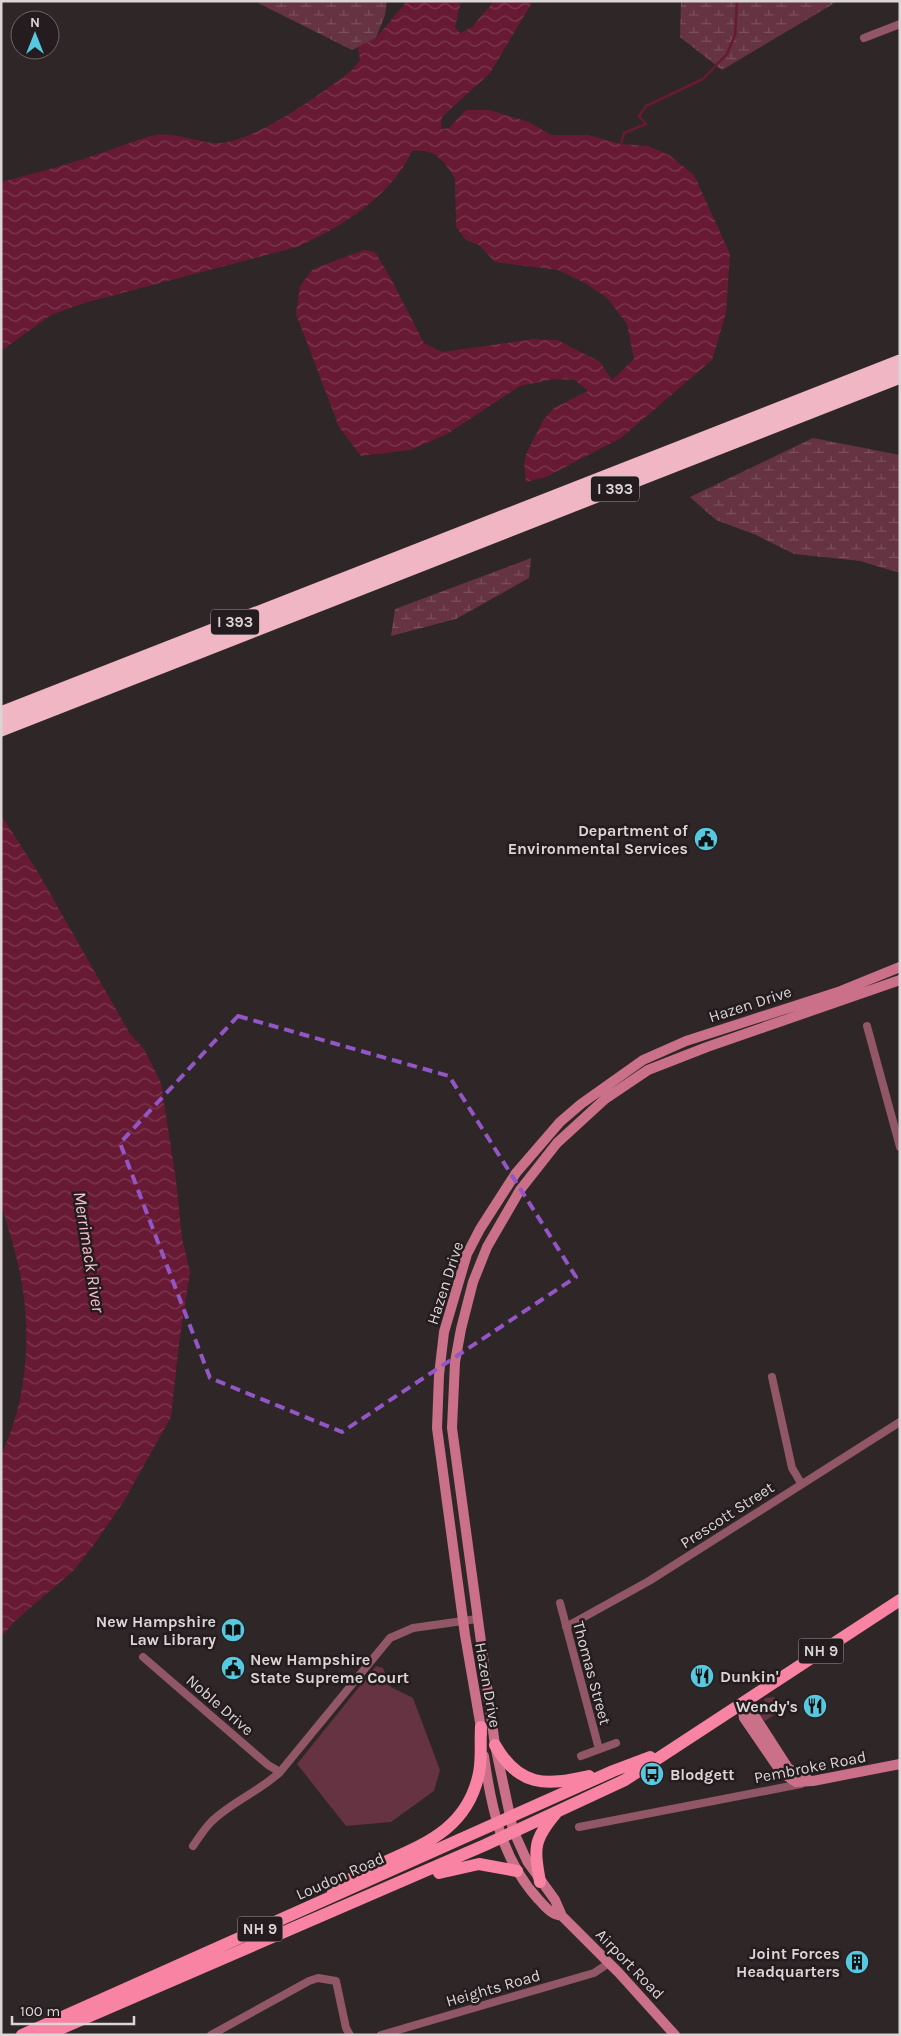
<svg xmlns="http://www.w3.org/2000/svg" width="901" height="2036" font-family="Karla,sans-serif">
	<style>
		.wetland { fill: url(#wetland-marsh) }
		.park { fill: #653341 }
		.water { fill: url(#water-waves) }
		.lines { fill: none; stroke-linecap: round; stroke-linejoin: round }
		.stream { stroke: #681a35; stroke-width: 2.5 }
		.street { stroke: #915766; stroke-width: 8 }
		.secondary { stroke: #cb7089; stroke-width: 10 }
		.primary { stroke: #f983a3; stroke-width: 12 }
		.highway { stroke: #f0b6c3; stroke-width: 15 }
		.marked { fill: none; stroke: #9356c5; stroke-width: 4; stroke-dasharray: 10 6; stroke-linejoin: round }
		.labels { text-anchor: middle; dominant-baseline: central; stroke-width: 5; stroke-linejoin: round; paint-order: stroke }
		.shield { fill: #241c1e; stroke: #a49e9f; stroke-width: 1 }
		.shield-label { font-size: 15px; font-weight: bold; fill: #dbd5d6 }
		.poi-label { font-size: 16px; font-weight: bold; fill: #dbd5d6; stroke: #241c1e; text-anchor: end }
		.street-label { font-size: 16px; fill: #dbd5d6; stroke: #241c1e }
		.water-label { font-size: 18px; font-style: italic; fill: #f1c0cb; stroke: #241c1e }
	</style>
	<defs>
		<pattern id="wetland-marsh" width="20" height="14" patternUnits="userSpaceOnUse" patternTransform="scale(1.25)"><rect width="20" height="14" fill="#653341"/><path d="M1 5h8M5 5V1M11 12h8M15 12V8" fill="none" stroke="#7a505c"/></pattern>
		<pattern id="water-waves" width="16" height="10" patternUnits="userSpaceOnUse" patternTransform="scale(1.25)"><rect width="16" height="10" fill="#681a35"/><path d="M0 5q4-4 8 0t8 0" fill="none" stroke="#7d3a52"/></pattern>
	</defs>
	<rect width="100%" height="100%" fill="#2e2627"/>
	<!-- wetland -->
	<path class="wetland" d="M263,1H387L385,15L376,38L352,50L258,3Z
		M681,1H838L722,70L680,37Z
		M813,438L900,455V573L860,561L794,554L756,535L716,520L690,497Z
		M531,558L529,578L456,619L391,636L395,609Z"/>
	<!-- park -->
	<path class="park" d="M376,1666L383,1668L391,1687L413,1698L440,1770L434,1791L391,1822L346,1826L297,1764Z
		M774,1697L777,1704V1713L765,1721L759,1715L765,1698Z"/>
	<!-- water -->
	<path class="water" d="M407,1H461L455,27L460,33L472,27L494,1H533L490,73L442,117L441,129L449,128L466,110H489L529,122L551,135H588L621,144L648,146L669,155L694,175L730,254L726,313L712,360L621,438L546,477L526,482L524,463L527,452L544,419L554,408L588,391L575,380L554,379L520,386L447,434L410,450L361,456L339,427L296,314L300,286L313,269L364,250L375,252L390,277L424,343L442,352L534,339L557,340L600,362L612,380L634,359L627,324L607,298L585,283L558,270L495,262L479,245L466,240L456,227L455,178C442,159 436,149 412,151C391,197 341,227 297,247L84,303L51,315L1,351V182C37,173 72,163 107,151C122,146 136,140 151,136C172,130 196,143 218,143C252,144 326,91 353,69L360,60L358,47L376,38Z
		M1,815L39,874L130,1034L144,1049L161,1083L176,1181L182,1238L190,1272L179,1343L171,1417L124,1501L93,1546L74,1570L15,1621L1,1637V1455C30,1395 33,1321 16,1256C12,1239 6,1222 1,1204Z"/>
	<g class="lines">
		<!-- stream -->
		<path class="stream" d="M621,144L624,133L646,124L639,116L646,106L703,79L727,54L735,35L737,1"/>
		<!-- street -->
		<path class="street" d="M864,38L900,24
			M867,1026L900,1147
			M772,1377L792,1468L801,1483
			M560,1603L599,1749
			M566,1627L649,1581L900,1422
			M143,1657L268,1765L280,1772
			M581,1756L616,1743
			M579,1827L801,1784
			M193,1846C199,1837 205,1828 212,1821C233,1801 260,1791 280,1772L390,1638L413,1628L477,1619
			M211,2035L309,1981L318,1978L336,1981L346,2028L350,2035
			M381,2035L594,1973L609,1963"/>
		<!-- secondary -->
		<path class="secondary" d="M742,1703L744,1718L781,1772L796,1782L813,1781L900,1764
			M742,1703L754,1715L788,1768L809,1780
			M482,1734L465,1635L437,1428L439,1375L444,1332L467,1254L480,1229L516,1173L560,1122L581,1104L643,1060L686,1041L841,991L900,967
			M484,1756C491,1807 502,1860 538,1899C546,1907 550,1914 562,1916
			M675,2035L619,1973L562,1916L555,1900L527,1861L513,1830L495,1745L452,1428L455,1362L461,1329L473,1282L487,1247L520,1190L557,1143L605,1099L648,1070L707,1047L900,980"/>
		<!-- primary -->
		<path class="primary" d="M495,1745C519,1787 545,1786 589,1776
			M439,1873L479,1864L517,1871
			M540,1882C534,1848 533,1840 556,1813
			M333,1891C385,1850 463,1851 479,1773C482,1759 480,1742 481,1727
			M22,2035L613,1771L650,1757
			M46,2035L485,1845L625,1780L900,1600"/>
		<!-- highway -->
		<path class="highway" d="M1,714L900,362
			M1,729L900,376"/>
	</g>
	<!-- marked area -->
	<path class="marked" d="M238,1016L449,1076L576,1277L342,1432L210,1378L120,1143Z"/>
	<!-- icons -->
	<defs>
		<g id="civic-disc" transform="scale(1.25)"><circle r="9.5" fill="#56c9e1" stroke="#241c1e"/><path d="M-.6-6.5H3V-4.5H.6V-3L4-1V1h2V6H-6V1h2V-1L-.6-3ZM-1.2 2.5V6h2.4V2.5Z" fill="#111"/></g>
		<g id="library-disc" transform="scale(1.25)"><circle r="9.5" fill="#56c9e1" stroke="#241c1e"/><path d="M-6-4Q-3-5.5-.7-3.5V5Q-3 3-6 4ZM6-4Q3-5.5 .7-3.5V5Q3 3 6 4Z" fill="#111"/></g>
		<g id="restaurant-disc" transform="scale(1.25)"><circle r="9.5" fill="#56c9e1" stroke="#241c1e"/><path d="M-5-6h1v4h1v-4h1v4h1v-4h1v5L-1.5 .5V6h-2V.5L-5-1ZM5-6V6H3V1.5H1.5Q1.5-4 5-6Z" fill="#111"/></g>
		<g id="bus-disc" transform="scale(1.25)"><circle r="9.5" fill="#56c9e1" stroke="#241c1e"/><path d="M-5-6H5V4H4V6H2V4H-2V6H-4V4H-5ZM-3.5-4V0h7V-4ZM-3.5 1.2v1.5H-2V1.2ZM2 1.2v1.5H3.5V1.2Z" fill="#111"/></g>
		<g id="building-disc" transform="scale(1.25)"><circle r="9.5" fill="#56c9e1" stroke="#241c1e"/><path d="M-4-6H4V6H1V3H-1V6H-4ZM-2.5-4.3h1.7v1.8h-1.7ZM.8-4.3h1.7v1.8H.8ZM-2.5-1h1.7V.8h-1.7ZM.8-1h1.7V.8H.8Z" fill="#111"/></g>
	</defs>
	<g fill-rule="evenodd">
		<use href="#civic-disc" x="706" y="839"/>
		<use href="#library-disc" x="233" y="1630"/>
		<use href="#civic-disc" x="233" y="1668"/>
		<use href="#restaurant-disc" x="702" y="1676"/>
		<use href="#restaurant-disc" x="815" y="1706"/>
		<use href="#bus-disc" x="652" y="1774"/>
		<use href="#building-disc" x="857" y="1962"/>
	</g>
	<g class="labels">
		<!-- shield labels -->
		<g class="shield">
			<rect x="591" y="476.5" width="48" height="25" rx="4"/>
			<rect x="211" y="609.5" width="48" height="25" rx="4"/>
			<rect x="798.5" y="1638.5" width="45" height="25" rx="4"/>
			<rect x="237.5" y="1916.5" width="45" height="25" rx="4"/>
		</g>
		<g class="shield-label">
			<text x="615" y="489">I 393</text>
			<text x="235" y="622">I 393</text>
			<text x="821" y="1651">NH 9</text>
			<text x="260" y="1929">NH 9</text>
		</g>
		<!-- poi labels -->
		<g class="poi-label">
			<text x="688" y="830">Department of<tspan x="688" dy="18">Environmental Services</tspan></text>
			<text x="216" y="1621">New Hampshire<tspan x="216" dy="18">Law Library</tspan></text>
			<text x="250" y="1659" text-anchor="start">New Hampshire<tspan x="250" dy="18">State Supreme Court</tspan></text>
			<text x="720" y="1676" text-anchor="start">Dunkin'</text>
			<text x="798" y="1706">Wendy's</text>
			<text x="670" y="1774" text-anchor="start">Blodgett</text>
			<text x="840" y="1953">Joint Forces<tspan x="840" dy="18">Headquarters</tspan></text>
		</g>
		<!-- street labels -->
		<g class="street-label">
			<text transform="translate(750 1004) rotate(-18)">Hazen Drive</text>
			<text transform="translate(445 1283) rotate(-72)">Hazen Drive</text>
			<text transform="translate(727 1515) rotate(-33)">Prescott Street</text>
			<text transform="translate(592 1673) rotate(75)">Thomas Street</text>
			<text transform="translate(488 1685) rotate(80)">Hazen Drive</text>
			<text transform="translate(220 1705) rotate(41)">Noble Drive</text>
			<text transform="translate(810 1767) rotate(-11)">Pembroke Road</text>
			<text transform="translate(340 1876) rotate(-24)">Loudon Road</text>
			<text transform="translate(630 1964) rotate(46)">Airport Road</text>
			<text transform="translate(493 1988) rotate(-16)">Heights Road</text>
		</g>
		<!-- water labels -->
		<g class="water-label">
			<text transform="translate(89 1252) rotate(81)">Merrimack River</text>
		</g>
	</g>
	<!-- border -->
	<rect width="901" height="2036" fill="none" stroke="#dbd5d6" stroke-width="5"/>
	<!-- north arrow -->
	<g transform="translate(35 35)"><circle r="24" fill="#241c1e" stroke="#6d6668"/>
	<path d="M0-4L9 19L0 12L-9 19Z" fill="#56c9e1"/>
	<text y="-8" font-size="14" font-weight="bold" text-anchor="middle" fill="#dbd5d6">N</text>
	</g>
	<!-- scale -->
	<path d="M12 2016v8h122v-8" fill="none" stroke="#dbd5d6" stroke-width="2.5"/>
	<text x="20" y="2016" font-size="15" fill="#dbd5d6" stroke="#241c1e" stroke-width="4" paint-order="stroke">100 m</text>
</svg>
